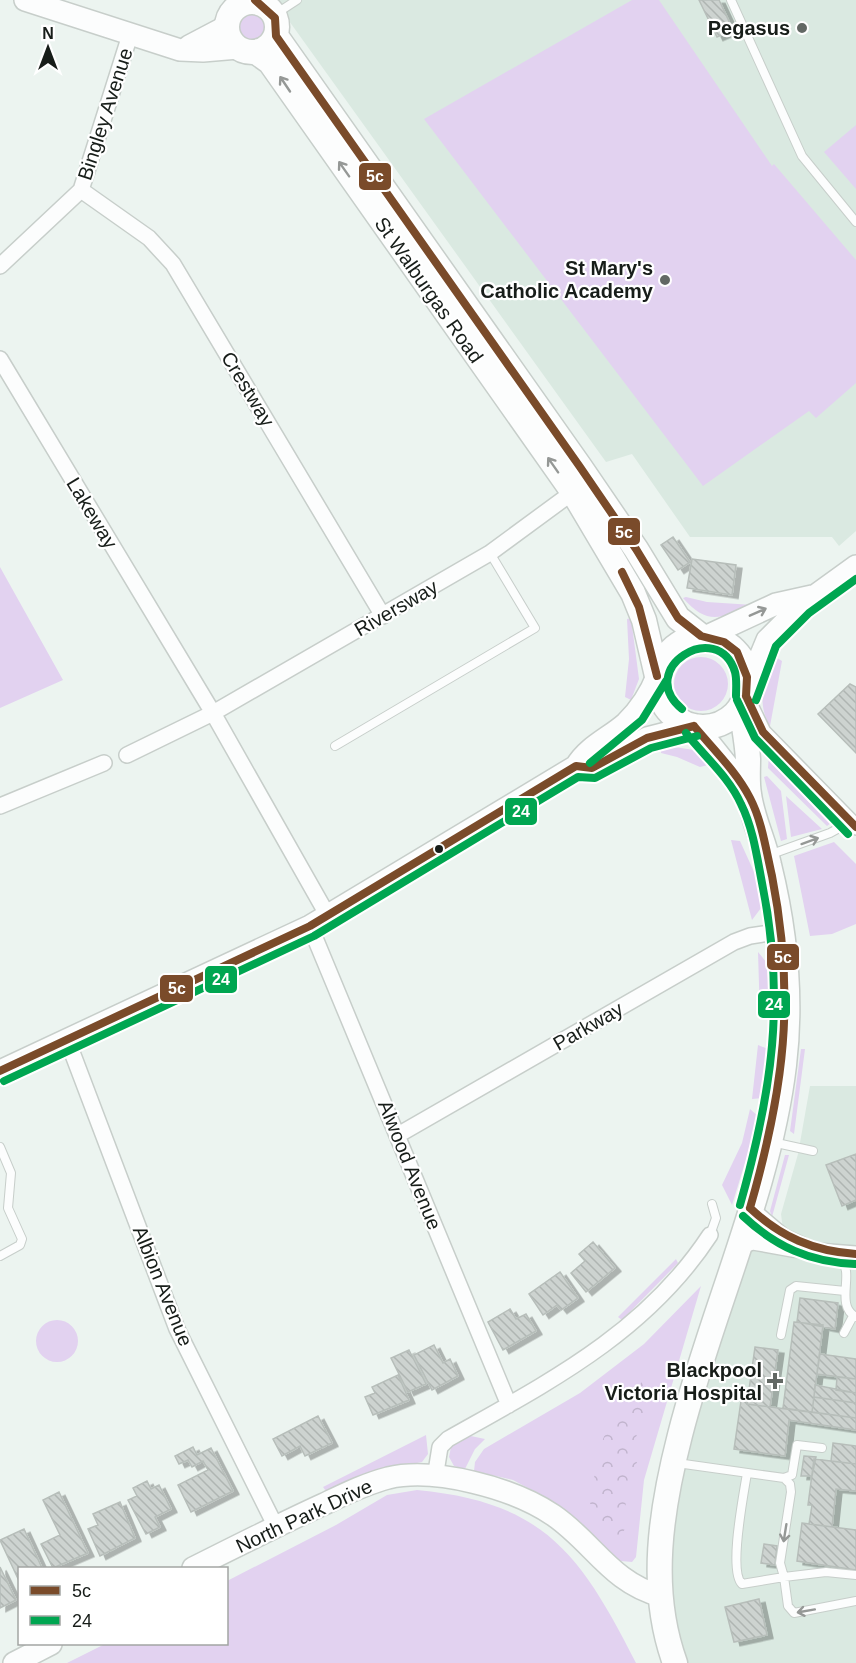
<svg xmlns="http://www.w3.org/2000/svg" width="856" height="1663" font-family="Arial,sans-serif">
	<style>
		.built { fill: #dae9e1 }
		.green { fill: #e2d2f0 }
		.forest { fill: url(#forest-crowns) }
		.building { fill: url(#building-back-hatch); stroke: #b7beba; stroke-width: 1.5; filter: url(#shadow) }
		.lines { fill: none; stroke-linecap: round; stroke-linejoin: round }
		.lane-casing { stroke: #c7ceca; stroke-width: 10 }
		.street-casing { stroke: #c7ceca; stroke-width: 18 }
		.secondary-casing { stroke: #c7ceca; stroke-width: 24 }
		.primary-casing { stroke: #c7ceca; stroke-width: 27 }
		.lane { stroke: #fcfdfd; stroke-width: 8 }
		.street { stroke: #fcfdfd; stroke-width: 15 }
		.secondary { stroke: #fcfdfd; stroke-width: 21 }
		.primary { stroke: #fcfdfd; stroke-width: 24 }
		.bus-1-casing { stroke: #fff; stroke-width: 12 }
		.bus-2-casing { stroke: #fff; stroke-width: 12 }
		.bus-1 { stroke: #7a4b2a; stroke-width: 8 }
		.bus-2 { stroke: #00a651; stroke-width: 8 }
		.oneway { stroke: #959896 }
		.poi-dot { fill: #626864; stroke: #fff; stroke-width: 2 }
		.bus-dot { fill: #171d19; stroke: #fff; stroke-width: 2 }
		.labels { text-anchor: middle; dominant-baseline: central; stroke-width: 4.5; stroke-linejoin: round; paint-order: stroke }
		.poi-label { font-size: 20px; font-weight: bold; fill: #171d19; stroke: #fff; text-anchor: end }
		.street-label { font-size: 20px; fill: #171d19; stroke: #fff }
		.line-badge { stroke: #fff; stroke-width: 2 }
		.badge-label { font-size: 16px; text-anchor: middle; font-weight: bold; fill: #fff }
	</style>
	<defs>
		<pattern id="forest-crowns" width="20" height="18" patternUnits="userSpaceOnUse" patternTransform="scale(1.5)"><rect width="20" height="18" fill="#e2d2f0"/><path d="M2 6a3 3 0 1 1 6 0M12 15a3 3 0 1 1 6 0" fill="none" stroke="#c1b4cd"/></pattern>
		<pattern id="building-back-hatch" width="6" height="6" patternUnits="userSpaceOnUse" patternTransform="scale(1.5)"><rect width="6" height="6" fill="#cdd3d0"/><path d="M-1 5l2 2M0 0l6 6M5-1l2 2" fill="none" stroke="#afb5b2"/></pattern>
		<filter id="shadow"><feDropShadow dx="6" dy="3.5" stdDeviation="0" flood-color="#0004"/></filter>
	</defs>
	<rect width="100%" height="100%" fill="#ecf4f0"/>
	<!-- built -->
	<path class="built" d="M274,0H856V531L839,546L832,537H690L632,454L606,462Z
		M810,1086H856V1663H675L660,1548L738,1247L784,1237L781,1214L798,1154Z"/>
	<!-- green -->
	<path class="green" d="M632,0H659L772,166L774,164L856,260V383L816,418L809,411L703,486L424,119Z
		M237 28a15 15 0 1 1 30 0a15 15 0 1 1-30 0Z
		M856,125V189L824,152Z
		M0,567L63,680L0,708Z
		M686,597L707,602L753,605C722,617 708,627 683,598Z
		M631,618L639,679L631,700L625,697L629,659L627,619Z
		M774,656L782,661L770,726C756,702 764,680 774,656Z
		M674 684a27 27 0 1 1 54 0a27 27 0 1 1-54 0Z
		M661,745L694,750L712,764L700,767L677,757L661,753Z
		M769,755L836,819L827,826L768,768Z
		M767,776L781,791L787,839L781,841L764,777Z
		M786,796L822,829L791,837Z
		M731,840L740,841L755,874L761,908L752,920Z
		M834,842L856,864V924L832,934L810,936L794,856Z
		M758,952L767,963L769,1018L760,1017Z
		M758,1045L768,1049L763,1098L752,1099Z
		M801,1049H805L794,1134L790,1131Z
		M750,1109L759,1117L732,1205L722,1185L742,1143Z
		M785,1155H789L772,1217L770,1211Z
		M676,1259L678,1263L622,1320L618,1317Z
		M701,1286L644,1480L636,1557L632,1562L621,1561L610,1555L554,1502L513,1480L474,1471L475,1462L484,1449L580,1393L644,1344Z
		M36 1341a21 21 0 1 1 42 0a21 21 0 1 1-42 0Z
		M426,1435L428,1454L422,1462L370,1472L326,1491L323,1487Z
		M466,1435L485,1439L475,1449L465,1469L454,1466L449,1457L451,1447Z
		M417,1490C545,1502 581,1555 636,1663H67L105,1644H226L227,1581L336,1525L387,1495Z"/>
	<!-- forest -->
	<path class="forest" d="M644,1376L654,1392L634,1442L637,1462L625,1493L627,1526L617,1541L587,1499L597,1468L603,1439L613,1417L634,1399Z"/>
	<!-- building -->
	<path class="building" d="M699,0H719L733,30L717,37Z
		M673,537L690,562L678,570L661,545Z
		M692,559L736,565L732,595L687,588Z
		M850,684L856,687V753L818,714Z
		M856,1154V1200L842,1206L826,1165Z
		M593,1242L615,1268L586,1292L571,1273L585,1261L579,1254Z
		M560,1272L578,1298L561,1310L557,1305L543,1315L529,1294Z
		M800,1298L838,1303L835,1329L797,1322Z
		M510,1309L516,1319L526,1314L536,1331L503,1350L488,1322Z
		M794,1322L823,1325L812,1412L783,1408Z
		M434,1345L443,1363L450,1359L458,1376L432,1390L414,1355Z
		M755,1347L778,1350L770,1407L747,1404Z
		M409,1350L426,1384L408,1392L391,1358Z
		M820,1354L856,1359V1379L817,1374Z
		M398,1375L409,1400L373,1415L365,1397L375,1393L372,1387Z
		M837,1377L856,1379V1393L836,1390Z
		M815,1385L856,1393V1414V1403L814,1397Z
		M814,1397L856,1403V1418L812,1412Z
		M741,1401H747V1404L856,1418V1430L789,1420L785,1456L734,1449Z
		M318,1416L332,1443L305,1456L300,1446L282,1456L273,1439Z
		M833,1443L856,1446V1464L831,1461Z
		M193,1447L197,1455L211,1448L233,1491L191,1512L178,1485L208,1470L203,1461L192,1467L188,1460L179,1464L175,1456Z
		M804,1456L816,1457L812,1476H801Z
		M814,1459L856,1464V1491L836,1489L832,1527L809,1524L812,1505H808Z
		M147,1481L151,1489L159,1485L171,1509L155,1517L160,1527L146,1534L128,1500L137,1496L133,1488Z
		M59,1492L88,1553L53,1568L41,1544L60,1535L43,1500Z
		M120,1502L135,1538L100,1556L88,1529L98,1525L93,1514Z
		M802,1523L856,1530V1570L797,1561Z
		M24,1529L42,1568H20V1583L0,1540Z
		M764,1544L777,1546L775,1565L761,1563Z
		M0,1567L16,1600L0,1608Z
		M759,1599L767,1635L734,1642L725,1607Z"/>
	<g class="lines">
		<!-- lane casing -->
		<g class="lane-casing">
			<path id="lane" d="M731,0L802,156L856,222
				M274,15L297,0
				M335,746L535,628L490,553
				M769,855L830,833L850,822
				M772,1142L813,1151
				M0,1147L11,1173L8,1208L22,1239L20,1245L0,1256
				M710,1235L716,1218L712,1204
				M837,1254C841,1259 845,1264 846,1271C848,1286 839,1308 856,1317
				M844,1333L853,1316
				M781,1335L790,1290L796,1286L845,1291
				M677,1463L784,1478L792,1475L797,1445L822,1448
				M747,1473C744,1493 728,1571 742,1584L784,1577L780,1563L791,1492L790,1484L784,1478
				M856,1575L826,1572L784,1577L788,1606L794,1613L856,1601"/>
		</g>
		<!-- street casing -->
		<g class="street-casing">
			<path id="street" d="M81,190L149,238L173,264L383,616
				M0,266L81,190L130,35
				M0,359L213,713L328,916
				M747,699L763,732L856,827
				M127,755L213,713L490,553L573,492
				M0,806L104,763
				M310,926L509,1405
				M67,1039L177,1329L275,1525
				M398,1135L734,942L750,936L782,931
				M750,1208L784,1237L802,1245
				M738,1247L753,1242L792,1249L856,1254
				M435,1478L440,1447L448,1439C547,1383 645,1334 710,1235"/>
		</g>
		<!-- secondary casing -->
		<g class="secondary-casing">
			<path id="secondary" d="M25,0L180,50L203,51L238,48
				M189,46L227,26
				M705,637L776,604L812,596
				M748,686L767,640L802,605L856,566
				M576,766L592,768L647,738L694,726
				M0,1071L310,926L576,766C588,746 609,738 626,723C640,709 650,694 657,676
				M193,1568C237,1546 280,1524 324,1504C345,1494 365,1484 388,1478C435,1467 513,1488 553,1515C593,1542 611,1583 661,1596
				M14,1663L51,1644"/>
		</g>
		<!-- primary casing -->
		<g class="primary-casing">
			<path id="primary" d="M227 27a25 25 0 1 1 50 0a25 25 0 1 1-50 0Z
				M276,36L580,467L636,549L678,618L701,636
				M256,52L270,62L573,492L633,593L644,620L657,676
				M658 682a45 45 0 1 1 90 0a45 45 0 1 1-90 0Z
				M694,726L749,795
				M675,1663C648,1589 661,1509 680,1435C711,1312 769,1191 784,1065C792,998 785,930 769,865C764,841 752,818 749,794C747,783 748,771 748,759C747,741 743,723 741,705"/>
		</g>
		<!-- lane -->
		<use href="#lane" class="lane"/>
		<!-- street -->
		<use href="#street" class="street"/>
		<!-- secondary -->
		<use href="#secondary" class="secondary"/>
		<!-- primary -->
		<use href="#primary" class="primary"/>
		<!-- bus-1 casing -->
		<g class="bus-1-casing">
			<path id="bus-1" d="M255,0L275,18L276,36L580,467L636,549L678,618L701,636L724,642L737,652L747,677L746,696
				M622,572L639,607L657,676
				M746,696L763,732L856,827
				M694,726C713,749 736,771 750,798C762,821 766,850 772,876C796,998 784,1090 750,1208
				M0,1071L310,926L576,766L592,768L647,738L694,726
				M750,1208C781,1237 813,1251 856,1254"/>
		</g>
		<!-- bus-2 casing -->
		<g class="bus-2-casing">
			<path id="bus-2" d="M737,700L755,738L848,834
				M756,700L776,646L809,613L856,579
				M682,709C634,669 718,617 735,672C737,679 736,689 736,696
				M686,733C704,756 729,777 741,804C753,828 757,857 762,883C786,1000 772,1092 740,1205
				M590,763L642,720L666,681
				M4,1081L314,936L578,777L595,778L651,748L697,736
				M743,1216C776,1247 810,1262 855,1264"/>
		</g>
		<!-- bus-1 -->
		<use href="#bus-1" class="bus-1"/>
		<!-- bus-2 -->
		<use href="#bus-2" class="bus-2"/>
	</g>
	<!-- one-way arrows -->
	<defs><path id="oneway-shaft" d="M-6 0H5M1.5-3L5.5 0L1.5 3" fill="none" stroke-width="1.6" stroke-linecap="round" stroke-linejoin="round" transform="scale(1.5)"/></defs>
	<g class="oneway">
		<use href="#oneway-shaft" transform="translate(285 84) rotate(-124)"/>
		<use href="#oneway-shaft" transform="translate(344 169) rotate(-125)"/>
		<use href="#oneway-shaft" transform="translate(553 465) rotate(-125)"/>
		<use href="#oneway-shaft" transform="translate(758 612) rotate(-24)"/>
		<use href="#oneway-shaft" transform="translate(810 841) rotate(-20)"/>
		<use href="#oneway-shaft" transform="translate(785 1533) rotate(99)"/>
		<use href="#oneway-shaft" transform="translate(806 1611) rotate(170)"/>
	</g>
	<!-- markers -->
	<g class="poi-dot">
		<circle cx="802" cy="28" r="6"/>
		<circle cx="665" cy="280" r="6"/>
		<path d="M772 1372h6v6h6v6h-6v6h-6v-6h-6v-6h6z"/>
	</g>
	<circle class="bus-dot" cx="439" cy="849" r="5"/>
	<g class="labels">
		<!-- poi labels -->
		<g class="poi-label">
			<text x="790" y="28">Pegasus</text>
			<text x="653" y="268">St Mary's<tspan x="653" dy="23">Catholic Academy</tspan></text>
			<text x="762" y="1370">Blackpool<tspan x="762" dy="23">Victoria Hospital</tspan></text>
		</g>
		<!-- street labels -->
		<g class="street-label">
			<text transform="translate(105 114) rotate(-72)">Bingley Avenue</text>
			<text transform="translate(429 290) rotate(55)">St Walburgas Road</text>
			<text transform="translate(248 389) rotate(59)">Crestway</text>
			<text transform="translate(92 513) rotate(59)">Lakeway</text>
			<text transform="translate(396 608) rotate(-30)">Riversway</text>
			<text transform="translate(588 1026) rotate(-30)">Parkway</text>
			<text transform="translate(410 1165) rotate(68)">Alwood Avenue</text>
			<text transform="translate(163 1286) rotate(68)">Albion Avenue</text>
			<text transform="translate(304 1516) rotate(-25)">North Park Drive</text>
		</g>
	</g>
	<g class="line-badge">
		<rect x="358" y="162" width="34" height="29" rx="6" fill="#7a4b2a"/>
		<rect x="607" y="517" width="34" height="29" rx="6" fill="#7a4b2a"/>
		<rect x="504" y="797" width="34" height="29" rx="6" fill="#00a651"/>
		<rect x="766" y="943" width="34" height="28" rx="6" fill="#7a4b2a"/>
		<rect x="204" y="965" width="34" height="29" rx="6" fill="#00a651"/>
		<rect x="159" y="974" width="35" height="29" rx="6" fill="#7a4b2a"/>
		<rect x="757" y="990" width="34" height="29" rx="6" fill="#00a651"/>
	</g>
	<g class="badge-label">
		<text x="375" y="182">5c</text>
		<text x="624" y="538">5c</text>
		<text x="521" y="817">24</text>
		<text x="783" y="963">5c</text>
		<text x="221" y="985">24</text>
		<text x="177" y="994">5c</text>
		<text x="774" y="1010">24</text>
	</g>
	<!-- legend -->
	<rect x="18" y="1567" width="210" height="78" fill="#ffffff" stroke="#a2a5a3" stroke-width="1.5"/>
	<rect x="30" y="1586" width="30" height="9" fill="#7a4b2a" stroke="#a2a5a3" stroke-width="1.5"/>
	<text x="72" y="1597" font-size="18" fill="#171d19">5c</text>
	<rect x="30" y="1616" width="30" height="9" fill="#00a651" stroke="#a2a5a3" stroke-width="1.5"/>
	<text x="72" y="1627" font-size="18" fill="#171d19">24</text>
	<!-- north arrow -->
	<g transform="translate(48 48)" stroke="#ffffff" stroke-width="4.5" paint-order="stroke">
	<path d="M0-4.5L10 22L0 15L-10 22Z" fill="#171d19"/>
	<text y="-9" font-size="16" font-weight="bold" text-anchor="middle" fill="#171d19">N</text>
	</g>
</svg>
